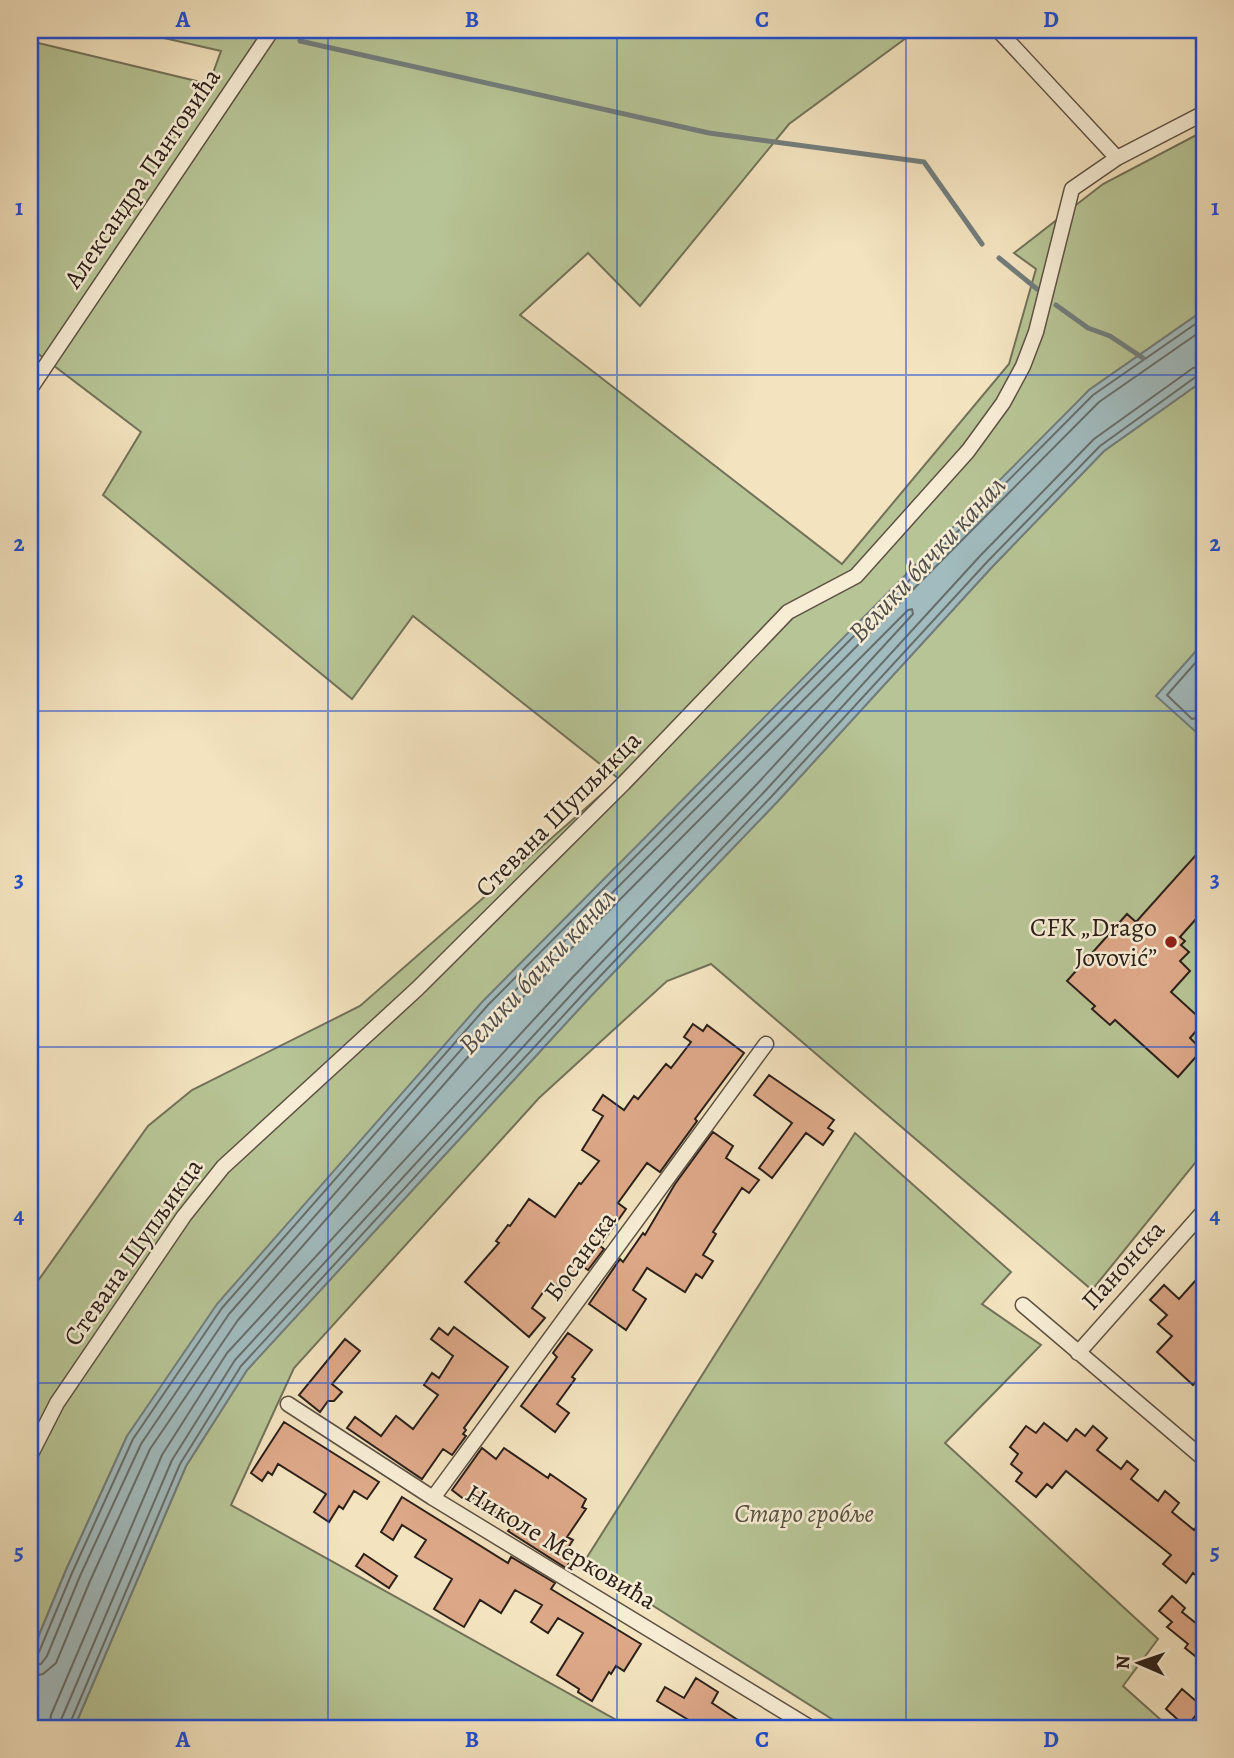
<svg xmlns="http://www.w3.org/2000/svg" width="1234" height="1758" font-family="Alegreya,serif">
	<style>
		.green { fill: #b7c495; stroke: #727258; stroke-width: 2 }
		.water { fill: #a1bbbe; stroke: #727d7c; stroke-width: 2 }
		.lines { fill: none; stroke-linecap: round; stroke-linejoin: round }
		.shore { stroke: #666e6c; stroke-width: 2 }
		.stream { stroke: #727d7c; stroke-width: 5 }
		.building { fill: #dda888; stroke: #2c201a; stroke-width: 2 }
		.minor-casing { stroke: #5e5143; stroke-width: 17 }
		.minor { stroke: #f7edd5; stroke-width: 14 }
		.grid { fill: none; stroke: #1d4ed8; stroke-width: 2; stroke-opacity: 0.55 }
		.poi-dot { fill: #8f2418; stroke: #f7edd5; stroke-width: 2.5 }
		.labels { text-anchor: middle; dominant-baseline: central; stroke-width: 5; stroke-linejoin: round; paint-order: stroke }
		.street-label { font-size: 26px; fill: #2c201a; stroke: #f7edd5 }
		.poi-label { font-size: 26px; fill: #2c201a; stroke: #f7edd5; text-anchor: end }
		.park-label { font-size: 26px; font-style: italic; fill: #56513f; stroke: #f7edd5 }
		.water-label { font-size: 28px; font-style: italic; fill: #4f4e4b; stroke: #f7edd5 }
		.neatline { fill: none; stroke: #1d4ed8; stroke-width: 2.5 }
		.grid-label { font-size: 23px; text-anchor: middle; font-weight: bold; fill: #1d4ed8 }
	</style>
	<rect width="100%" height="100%" fill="#f3e3bf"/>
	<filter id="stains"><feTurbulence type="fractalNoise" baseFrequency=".00286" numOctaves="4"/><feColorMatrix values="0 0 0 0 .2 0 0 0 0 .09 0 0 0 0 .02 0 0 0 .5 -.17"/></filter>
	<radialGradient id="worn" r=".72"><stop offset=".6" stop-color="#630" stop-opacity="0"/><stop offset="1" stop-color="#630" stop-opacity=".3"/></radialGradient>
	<!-- green -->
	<path class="green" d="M129,30H917L789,124L640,306L588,253L520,315L842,564L1009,364L1036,269L1014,253L1103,184L1204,131V310L1089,390L127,1436L66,1570L30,1657V1292L148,1126L192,1090L360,1006L619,779L413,616L352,699L103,495L141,432L37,353L30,363V41L209,84L221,51Z
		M1204,380V461L1197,470L1204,477V1152L1092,1290L711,964L667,981L539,1098L294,1368L231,1505L618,1721L614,1728H74L186,1466L247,1370L591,996L778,801L992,567L1104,451Z
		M855,1133L1011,1272L982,1304L1041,1345L945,1443L1158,1639L1123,1686L1170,1728H846L584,1562Z"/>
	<!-- water -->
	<path class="water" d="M1204,310V380L1104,451L992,567L778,801L591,996L247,1370L186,1466L74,1728H30V1657L66,1570L127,1436L217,1304L483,1001L1089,390Z
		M1204,642V720L1195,731L1156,696Z"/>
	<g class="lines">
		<!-- shore -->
		<path class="shore" d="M1204,653L1167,695L1192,719L1204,716
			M30,1657H35L39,1652L72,1573L133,1439L222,1308L488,1005L1093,395L1204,318
			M30,1666L41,1664L47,1656L80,1576L141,1444L229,1314L495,1011L1099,402L1204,329
			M30,1677L43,1674L56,1663L90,1581L150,1449L238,1320L502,1018L908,610L912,609L913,614L758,783L572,978L227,1353L162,1455L51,1715L49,1728
			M59,1728L61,1720L172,1460L235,1360L580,985L766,790L980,556L1094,439L1193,368L1204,366
			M68,1728L180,1464L241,1366L586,991L772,796L987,562L1100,446L1197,376L1204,375"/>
		<!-- stream -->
		<path class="stream" d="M214,30L250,35
			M300,41L709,133L924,162L982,244
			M999,258L1037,289
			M1056,305L1088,328L1110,336L1143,358"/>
	</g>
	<!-- building -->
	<path class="building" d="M1204,846V910L1180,937L1185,941L1181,945L1189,952L1180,961L1190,971L1171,992L1204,1022L1190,1038L1202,1050L1178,1077L1115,1020L1110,1025L1092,1009L1095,1006L1067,981L1127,914L1136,922Z
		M693,1024L703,1031L707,1025L744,1053L695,1119L697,1121L660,1172L647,1163L618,1203L626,1209L600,1246L604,1249L588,1270L582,1266L564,1291L551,1281L532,1308L545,1318L529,1337L465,1282L499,1243L496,1241L508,1225L510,1226L529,1199L555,1217L579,1183L581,1184L599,1161L582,1150L603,1116L593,1110L603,1095L624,1110L634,1096L638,1099L666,1064L671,1068L691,1042L684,1037Z
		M769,1075L834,1120L828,1128L833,1131L823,1145L806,1133L772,1178L759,1168L792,1123L754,1095Z
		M713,1132L733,1146L726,1158L759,1180L749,1193L742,1188L713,1232L716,1234L703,1255L713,1261L702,1278L696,1274L685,1292L647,1268L633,1290L646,1299L626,1330L589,1304L620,1259L623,1262L643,1233L645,1235L675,1184Z
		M1204,1271V1385L1198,1379L1193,1385L1157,1352L1172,1336L1158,1324L1167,1315L1150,1300L1164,1285L1179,1299Z
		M454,1327L508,1367L464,1428L466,1430L463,1434L466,1436L452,1455L443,1449L422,1479L347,1428L355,1417L381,1436L396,1416L413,1429L438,1395L424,1385L432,1373L439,1378L453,1356L431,1339L439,1328L448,1335Z
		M568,1333L592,1350L572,1377L575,1379L557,1404L569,1413L555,1432L521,1406L557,1357L553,1353Z
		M345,1339L360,1351L332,1384L342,1392L334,1401H328L320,1412L299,1395Z
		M284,1422L379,1482L367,1499L354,1491L343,1509L339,1506L329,1522L314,1512L326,1494L278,1464L272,1475L268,1472L262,1481L251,1473Z
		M1044,1423L1067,1441L1076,1429L1085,1436L1093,1426L1107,1438L1097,1450L1121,1469L1127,1461L1138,1470L1131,1479L1158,1501L1165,1491L1179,1503L1172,1512L1194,1530L1204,1517V1582L1193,1573L1186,1583L1163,1564L1171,1555L1066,1471L1052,1488L1047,1484L1036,1497L1016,1481L1022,1473L1011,1464L1018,1454L1010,1447L1026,1426L1036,1433Z
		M482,1448L496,1459L504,1448L548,1478L550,1474L586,1499L582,1507L586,1509L567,1537L573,1540L568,1548L575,1554L566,1568L508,1531L512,1526L474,1497L469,1503L452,1490Z
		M402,1497L508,1563L511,1557L555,1583L551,1589L641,1644L624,1671L616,1666L611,1674L609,1672L592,1701L578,1692L579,1689L557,1675L583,1633L558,1618L548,1633L531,1622L542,1605L515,1590L501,1613L480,1600L464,1627L434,1609L452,1579L415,1557L426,1540L402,1525L393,1540L381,1532Z
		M364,1554L397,1576L389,1588L356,1566Z
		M1172,1596L1185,1608L1182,1612L1202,1628L1199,1632L1204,1637V1663L1185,1648L1188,1644L1167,1627L1172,1622L1159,1611Z
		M696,1678L718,1692L712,1703L750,1728H702L657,1701L665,1687L684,1698Z
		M1182,1689L1203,1707L1186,1727L1166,1709Z"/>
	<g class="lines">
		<!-- minor casing -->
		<g class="minor-casing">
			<path id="minor" d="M998,30L1117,158
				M30,389L272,30
				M1023,1305L1204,1459
				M1078,1353L1204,1211
				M288,1404L433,1498L811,1728
				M30,1456L57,1403L184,1216L223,1167L417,989L624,783L788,612L856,576L968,451L1003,403L1023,366L1036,332L1072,189L1117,158L1204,113
				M433,1498L766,1044"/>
		</g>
		<!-- minor -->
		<use href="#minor" class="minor"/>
	</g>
	<!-- grid -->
	<path class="grid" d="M328,30V1728M617,30V1728M906,30V1728M30,375H1204M30,711H1204M30,1047H1204M30,1383H1204"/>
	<!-- markers -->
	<circle class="poi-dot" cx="1171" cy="942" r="7"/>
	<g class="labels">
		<!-- street labels -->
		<g class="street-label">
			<text transform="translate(142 178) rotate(-56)">Александра Пантовића</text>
			<text transform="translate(558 814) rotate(-45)">Стевана Шупљикца</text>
			<text transform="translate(133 1252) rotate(-55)">Стевана Шупљикца</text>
			<text transform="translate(580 1256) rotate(-54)">Босанска</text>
			<text transform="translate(1123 1265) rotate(-48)">Панонска</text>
			<text transform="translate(561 1547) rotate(31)">Николе Мерковића</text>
		</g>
		<!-- poi labels -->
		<g class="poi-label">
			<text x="1157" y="927">CFK „Drago<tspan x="1157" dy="30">Jovović”</tspan></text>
		</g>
		<!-- park labels -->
		<g class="park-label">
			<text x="804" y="1513">Старо гробље</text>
		</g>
		<!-- water labels -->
		<g class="water-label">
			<text transform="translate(927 559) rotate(-47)">Велики бачки канал</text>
			<text transform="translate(537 971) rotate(-47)">Велики бачки канал</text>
		</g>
	</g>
	<!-- margin -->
	<rect width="1234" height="1758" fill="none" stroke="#f3e3bf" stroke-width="77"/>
	<!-- north arrow -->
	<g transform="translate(1139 1663) rotate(272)" stroke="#f7edd5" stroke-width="5" paint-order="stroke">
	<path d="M0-5L12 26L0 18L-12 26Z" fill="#2c201a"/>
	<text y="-10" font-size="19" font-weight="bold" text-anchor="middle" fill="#2c201a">N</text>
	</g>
	<rect x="38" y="38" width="1158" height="1682" class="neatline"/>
	<g class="grid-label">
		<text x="183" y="27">A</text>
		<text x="472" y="27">B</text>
		<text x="762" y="27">C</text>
		<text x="1051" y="27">D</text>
		<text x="19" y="215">1</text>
		<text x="1215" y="215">1</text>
		<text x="19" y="551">2</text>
		<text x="1215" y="551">2</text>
		<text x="19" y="887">3</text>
		<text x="1215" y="887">3</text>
		<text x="19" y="1223">4</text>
		<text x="1215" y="1223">4</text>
		<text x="19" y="1559">5</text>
		<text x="1215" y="1559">5</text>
		<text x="183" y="1747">A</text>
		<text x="472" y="1747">B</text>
		<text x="762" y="1747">C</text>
		<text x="1051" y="1747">D</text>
	</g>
	<rect width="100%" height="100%" filter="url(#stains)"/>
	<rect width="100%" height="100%" fill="url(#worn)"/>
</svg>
